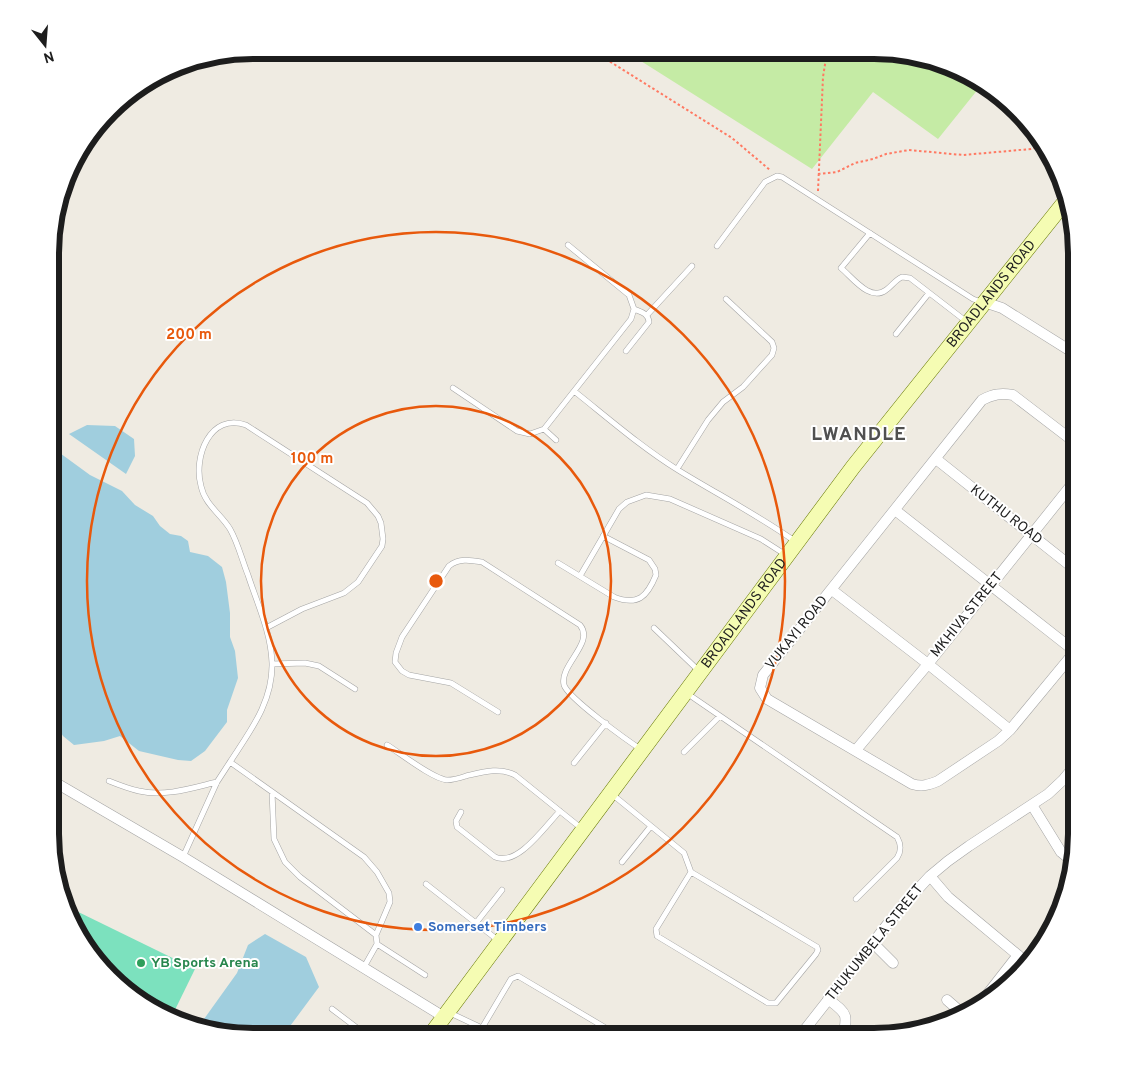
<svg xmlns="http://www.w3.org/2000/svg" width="1127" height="1087" font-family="Overpass,sans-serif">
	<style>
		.grass { fill: #c5eba5 }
		.pitch { fill: #7ce1be }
		.water { fill: #a0cede }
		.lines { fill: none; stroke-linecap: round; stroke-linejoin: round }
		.lane-casing { stroke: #a4a4a4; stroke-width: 6 }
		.street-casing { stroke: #a4a4a4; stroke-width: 11 }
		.secondary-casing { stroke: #657700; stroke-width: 16 }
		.path { stroke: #ff7962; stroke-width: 2; stroke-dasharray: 2.5 2.5; stroke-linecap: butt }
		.lane { stroke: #fff; stroke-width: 5 }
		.street { stroke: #fff; stroke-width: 10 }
		.secondary { stroke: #f5fcb3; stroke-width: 15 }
		.ring { fill: none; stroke: #e8590c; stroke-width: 2.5 }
		.shop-dot { fill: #3f7fe0; stroke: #fff; stroke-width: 2 }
		.leisure-dot { fill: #2e9e5b; stroke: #fff; stroke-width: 2 }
		.labels { text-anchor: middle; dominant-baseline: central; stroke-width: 4; stroke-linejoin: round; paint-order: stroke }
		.street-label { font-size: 14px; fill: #1d1d1d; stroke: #fff }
		.shop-label { font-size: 14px; font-weight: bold; fill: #366cbe; stroke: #fff; text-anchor: start }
		.leisure-label { font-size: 14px; font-weight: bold; fill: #27864d; stroke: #fff; text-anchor: start }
		.district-label { font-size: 19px; font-weight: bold; letter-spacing: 1px; fill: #505050; stroke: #fff }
		.rim { fill: none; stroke: #1d1d1d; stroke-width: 6 }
		.centre { fill: #e8590c; stroke: #fff; stroke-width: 2.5 }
		.ring-label { font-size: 15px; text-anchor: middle; font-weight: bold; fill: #e8590c; stroke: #fff; stroke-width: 4; stroke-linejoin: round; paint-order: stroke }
	</style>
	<rect width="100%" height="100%" fill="#efebe2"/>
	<!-- grass -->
	<path class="grass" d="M625,51L901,52L975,77L983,83L938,139L873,92L812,169Z"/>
	<!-- pitch -->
	<path class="pitch" d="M64,905L195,969L171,1018L163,1016L92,958L65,912Z"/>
	<!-- water -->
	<path class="water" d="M87,425L115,426L134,439L135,456L126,474L69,434Z
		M53,448L90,475L122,491L135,505L153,516L160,526L170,534L181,536L188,541L190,552L208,556L222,567L226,582L230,613V637L235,651L238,678L227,710V722L205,751L191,761L178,760L139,751L120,736L104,741L74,745L63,736L51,717Z
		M265,934L306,957L319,987L282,1037H240L199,1026L237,973L248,945Z"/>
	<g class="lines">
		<!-- lane casing -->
		<g class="lane-casing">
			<path id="lane" d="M870,233L841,268C853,278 870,302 886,290C892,286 895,280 902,277L910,278L967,322
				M568,245L629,295L634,309L631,319L574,391
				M717,246L765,182L777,176L782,177L973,299L981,302
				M647,315L692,266
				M896,334L929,293
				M626,351L649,322C648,313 641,312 634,309
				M453,388L517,431L530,434L544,429L574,391C608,418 641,447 678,470C717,494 758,515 796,542
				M544,429L556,440
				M677,469L708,420L723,402L743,387L772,355L774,348L772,342L726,299
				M558,563L614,597C638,606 647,597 656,575L655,569L649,560L603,536
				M580,576L619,509L627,502L646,495L670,499L761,539L786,555
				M266,628L302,609L344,593L358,582L382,546L383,539L381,523L378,516L367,503L246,425C210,412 193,457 201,486C205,505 221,514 230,529C238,543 242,560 248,575C257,603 271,632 272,663C273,702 250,731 230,762L364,857L377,872L389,893L390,902L376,935L377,944L364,967
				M654,628L699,671
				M272,664L305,663L319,666L355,689
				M688,694L897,837C901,844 902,850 897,858L856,899
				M498,712L451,683L409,675L402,671L395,662L396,653L402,637L449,566C459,558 470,560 482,562L580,625C595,643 559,665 564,685C568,698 628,741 642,750
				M387,745C400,753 433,779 447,780C453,780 460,778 466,776C483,772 499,767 515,775L581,828
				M684,752L720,716
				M574,763L606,723
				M109,781C119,785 129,789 139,791C165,797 192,788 217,782
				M272,792L274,839L285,862L300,877L376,935
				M613,795L684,853L691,872
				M461,812L456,821L457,827L495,857C518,867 545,826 560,811
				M183,857L217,782L230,762
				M622,862L651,826
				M691,872L817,947L818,950L816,954L776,1003H768L657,936L656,929Z
				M426,884L499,941
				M476,923L502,890
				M377,944L425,975
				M332,1009L369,1037
				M448,1012L482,1028L497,1037
				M482,1028L511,979L518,976L621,1037"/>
		</g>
		<!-- street casing -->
		<g class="street-casing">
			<path id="street" d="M984,302L1002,308L1077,355
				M1077,444L1013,395C1001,393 993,394 982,400L763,675L760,688L767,699L912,784C922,787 928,785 938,781L998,741L1010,730L1077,649
				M936,459L1077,571
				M895,510L1077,653
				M832,590L928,664L1010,730
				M856,750L928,664L1077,478
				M51,780L183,857L444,1017
				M1032,805L1061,852L1073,862
				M930,876L948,897L1025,961
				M873,943L893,963
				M828,999C847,1014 848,1013 843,1037
				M947,1000L963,1014
				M979,1005L1018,955
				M799,1037L897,912L930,876L948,861L969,846L1048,794L1063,780L1077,763"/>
		</g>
		<!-- secondary casing -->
		<g class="secondary-casing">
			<g id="secondary">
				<path id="s1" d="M429,1037L853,467L1068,198"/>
			</g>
		</g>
		<!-- path -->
		<path class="path" d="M593,51L732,138L770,170
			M1017,113L1036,132
			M818,174L837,172L855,163L873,159L886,154L909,150L963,155L1031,149L1043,145
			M818,191L823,77L827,52"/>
		<!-- lane -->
		<use href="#lane" class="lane"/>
		<!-- street -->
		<use href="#street" class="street"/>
		<!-- secondary -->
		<use href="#secondary" class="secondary"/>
	</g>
	<!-- distance rings -->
	<g class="ring">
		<circle cx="436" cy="581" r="175"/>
		<circle cx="436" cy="581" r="349"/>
	</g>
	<!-- markers -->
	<circle class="shop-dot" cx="418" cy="927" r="5"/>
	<circle class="leisure-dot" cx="141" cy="963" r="5"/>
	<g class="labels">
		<!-- street labels -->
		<g class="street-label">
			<text stroke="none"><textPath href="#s1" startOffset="932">BROADLANDS ROAD</textPath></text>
			<text transform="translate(1006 515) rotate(38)">KUTHU ROAD</text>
			<text stroke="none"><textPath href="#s1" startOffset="528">BROADLANDS ROAD</textPath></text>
			<text transform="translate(967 615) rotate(-51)">MKHIVA STREET</text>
			<text transform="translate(797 633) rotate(-51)">VUKAYI ROAD</text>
			<text transform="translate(875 943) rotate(-51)">THUKUMBELA STREET</text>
		</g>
		<!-- shop labels -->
		<g class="shop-label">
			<text x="428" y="927">Somerset Timbers</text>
		</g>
		<!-- leisure labels -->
		<g class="leisure-label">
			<text x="151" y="963">YB Sports Arena</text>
		</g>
		<!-- district labels -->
		<g class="district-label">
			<text x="859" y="435">LWANDLE</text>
		</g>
	</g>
	<!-- crop -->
	<path d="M0 0H1127V1087H0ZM253 59H874A194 194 0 0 1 1068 253V834A194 194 0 0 1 874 1028H253A194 194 0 0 1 59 834V253A194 194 0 0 1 253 59Z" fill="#fff" fill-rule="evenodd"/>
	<path class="rim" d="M253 59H874A194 194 0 0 1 1068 253V834A194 194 0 0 1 874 1028H253A194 194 0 0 1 59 834V253A194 194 0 0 1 253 59Z"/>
	<circle cx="436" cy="581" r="8" class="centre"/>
	<g class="ring-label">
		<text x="189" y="339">200 m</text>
		<text x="312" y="463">100 m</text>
	</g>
	<!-- north arrow -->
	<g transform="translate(45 45) rotate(163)" stroke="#ffffff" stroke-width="4" paint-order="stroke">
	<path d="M0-4L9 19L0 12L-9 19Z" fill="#1d1d1d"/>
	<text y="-8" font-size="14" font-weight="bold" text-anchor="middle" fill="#1d1d1d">N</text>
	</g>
</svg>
